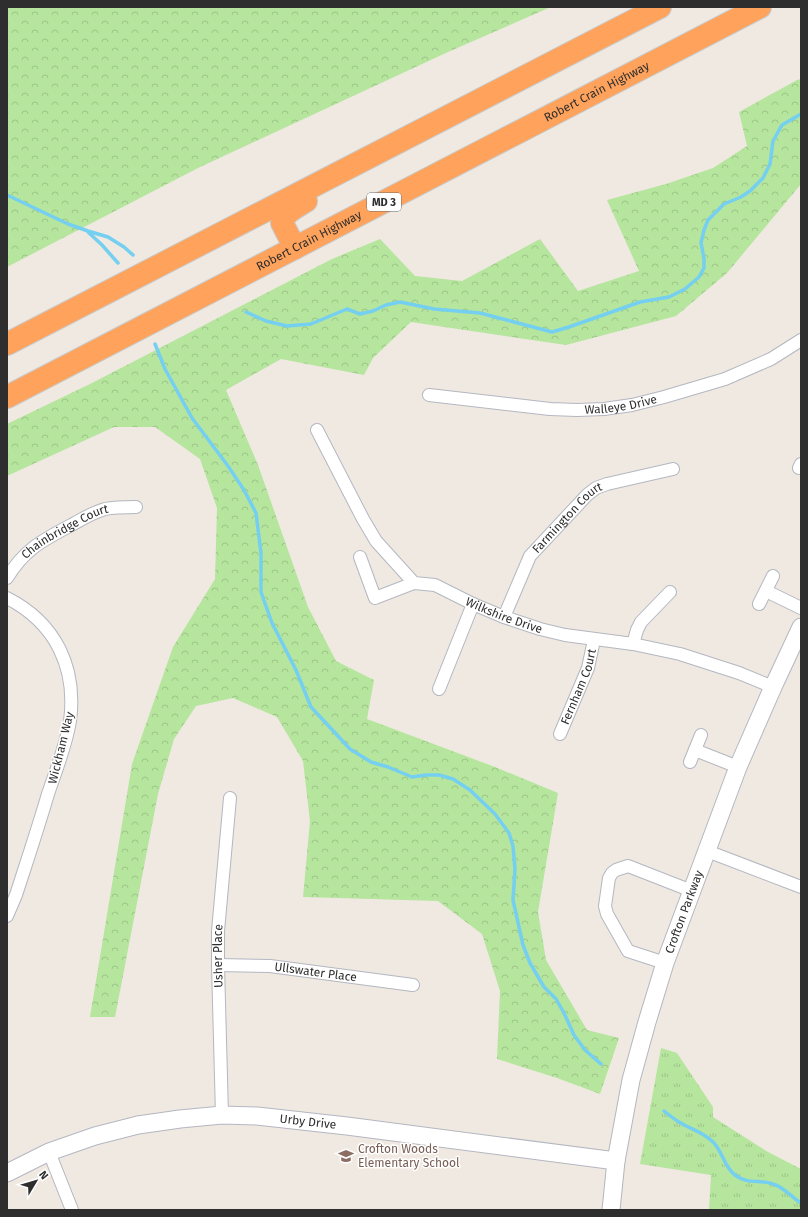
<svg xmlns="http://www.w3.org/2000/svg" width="808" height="1217" font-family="'Fira Sans',sans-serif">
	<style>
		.grass { fill: url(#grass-tufts) }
		.forest { fill: url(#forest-crowns) }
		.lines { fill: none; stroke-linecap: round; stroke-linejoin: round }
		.stream { stroke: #75cff0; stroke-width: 3.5 }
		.street-casing { stroke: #b4b7c1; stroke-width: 14 }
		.secondary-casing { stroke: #b4b7c1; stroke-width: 19 }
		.highway-casing { stroke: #c9c9c9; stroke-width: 24 }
		.street { stroke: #fff; stroke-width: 12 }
		.secondary { stroke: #fff; stroke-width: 17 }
		.highway { stroke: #ffa35c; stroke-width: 22 }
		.labels { text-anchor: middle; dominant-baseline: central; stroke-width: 3; stroke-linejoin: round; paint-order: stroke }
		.shield { fill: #fff; stroke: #6d6d6d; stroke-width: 1 }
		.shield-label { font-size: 11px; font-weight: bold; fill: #2e2e2e }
		.street-label { font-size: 12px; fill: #2e2e2e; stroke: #fff }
		.education-label { font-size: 12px; fill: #785e54; stroke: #fff; text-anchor: start }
	</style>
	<defs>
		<pattern id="grass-tufts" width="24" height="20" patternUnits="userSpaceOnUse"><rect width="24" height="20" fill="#b6e59e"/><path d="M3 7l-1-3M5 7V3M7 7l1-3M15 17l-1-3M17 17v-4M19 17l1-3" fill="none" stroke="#9dc588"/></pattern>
		<pattern id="forest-crowns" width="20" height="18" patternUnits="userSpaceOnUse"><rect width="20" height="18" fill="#b6e59e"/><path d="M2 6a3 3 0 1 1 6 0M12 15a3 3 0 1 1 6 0" fill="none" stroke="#9dc588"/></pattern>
	</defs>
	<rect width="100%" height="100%" fill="#efe9e1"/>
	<!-- grass -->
	<path class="grass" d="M661,1048L677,1053L713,1107V1117L768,1152L801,1169V1210H709L711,1175L640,1164Z"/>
	<!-- forest -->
	<path class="forest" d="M7,7H551L448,52L198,168L7,267Z
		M801,79V184L727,273L676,316L566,345L411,322L373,358L364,375L281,359L226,390L258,465L308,607L336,661L374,680L367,719L495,767L558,793L538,912L546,960L587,1030L619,1038L600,1094L557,1078L497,1059L500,991L482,934L438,901L303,897L310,821L303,761L277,717L233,698L196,706L174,739L158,794L115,1017H90L132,764L173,647L215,579L217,508L200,459L155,427H114L7,476V424L92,383L332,259L380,239L415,276L462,281L540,239L578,291L639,271L607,200L666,184L713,168L747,146L739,112L797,80Z"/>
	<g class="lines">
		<!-- stream -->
		<path class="stream" d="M7,195L68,224L88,231L108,237L124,247L133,255
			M88,232L102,245L118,263
			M246,312L266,321L287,326L311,324L347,309L360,314L373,311L386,305L400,302L434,309L480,313L552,332L569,327L640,302L669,297L685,289L699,277L704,268V258L701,243L704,230L708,220L724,204L741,197L750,191L763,178L770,164L773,141L782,125L801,114
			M155,344L165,369L192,418L228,466L244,490L256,513L261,553V592L272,623L296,670L311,707L350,749L371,762L388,767L412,777L426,775H439L453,779L470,790L495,814L509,833L513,846L515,869L513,900L523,945L530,963L544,987L556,999L564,1013L574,1035L585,1050L601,1064
			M664,1111C669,1115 674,1119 679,1122C690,1129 703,1132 713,1142C723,1152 724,1167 735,1175C748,1185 760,1179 773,1184C784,1187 791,1197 801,1203"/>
		<!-- street casing -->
		<g class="street-casing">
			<g id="street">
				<path id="s1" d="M429,395L550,409L577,410L604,409L632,405L664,397L725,379L771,359L801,340"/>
				<path id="s2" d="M317,430L363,519L376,541L414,583L435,585L473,604L504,617L540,629L565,635L633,644L680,654L739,673L773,687"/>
				<path d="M799,468L801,464"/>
				<path d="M360,557L375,598L414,583"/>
				<path id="s3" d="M7,578C25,548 45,539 75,523C84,518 94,512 105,509C115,507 125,507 136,507"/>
				<path d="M766,591L801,608"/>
				<path d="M7,598C56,623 77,668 70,721C66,746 56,770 48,794C38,828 27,861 16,895L7,916"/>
				<path d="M759,604L773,576"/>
				<path id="s4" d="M504,617L530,556L587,495L596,488L607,484L673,469"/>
				<path d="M633,644L637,630L641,622L670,592"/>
				<path d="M439,689L473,604"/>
				<path id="s5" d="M560,734L588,668L594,640"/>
				<path d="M695,750L738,767"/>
				<path d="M690,762L701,735"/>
				<path d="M707,851L801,887"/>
				<path d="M665,963L628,951L607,914L605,906L609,878L612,873L616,870L628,866L692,891"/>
				<path id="s6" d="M218,965L270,966L413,985"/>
				<path id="s7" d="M222,1115L218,965V931L230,798"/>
				<path d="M49,1152L72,1210"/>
			</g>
		</g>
		<!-- secondary casing -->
		<g class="secondary-casing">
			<g id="secondary">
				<path id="s8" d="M7,1173L49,1152L95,1136L138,1125L180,1119L222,1115L257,1116L347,1126L616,1161"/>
				<path id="s9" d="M611,1210L616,1161L631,1080L647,1022L665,963L738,767L773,687L801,627"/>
			</g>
		</g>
		<!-- highway casing -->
		<g class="highway-casing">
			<g id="highway">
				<path d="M295,248L282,223C283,213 298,206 306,201"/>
				<path d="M7,344L660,7"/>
				<path id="s10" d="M7,397L760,7"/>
			</g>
		</g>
		<!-- street -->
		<use href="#street" class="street"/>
		<!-- secondary -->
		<use href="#secondary" class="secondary"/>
		<!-- highway -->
		<use href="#highway" class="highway"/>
	</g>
	<!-- icons -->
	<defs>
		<g id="school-bare" transform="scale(1.2)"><path d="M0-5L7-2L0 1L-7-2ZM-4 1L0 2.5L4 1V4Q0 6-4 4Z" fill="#8d6e63" stroke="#fff" stroke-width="2.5" paint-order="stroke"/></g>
	</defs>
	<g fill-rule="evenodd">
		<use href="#school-bare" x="346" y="1156"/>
	</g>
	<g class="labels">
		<!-- shield labels -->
		<rect class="shield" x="367" y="193" width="34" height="18" rx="3"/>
		<g class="shield-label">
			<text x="384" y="202">MD 3</text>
		</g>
		<!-- street labels -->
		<g class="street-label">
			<text stroke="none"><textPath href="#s10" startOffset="664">Robert Crain Highway</textPath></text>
			<text stroke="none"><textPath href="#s10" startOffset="340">Robert Crain Highway</textPath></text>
			<text stroke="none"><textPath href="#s1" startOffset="193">Walleye Drive</textPath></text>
			<text stroke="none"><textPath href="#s4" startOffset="120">Farmington Court</textPath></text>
			<text stroke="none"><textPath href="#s3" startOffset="76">Chainbridge Court</textPath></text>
			<text stroke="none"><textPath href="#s2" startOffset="279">Wilkshire Drive</textPath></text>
			<text stroke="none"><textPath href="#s5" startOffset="51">Fernham Court</textPath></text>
			<text transform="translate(61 748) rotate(-76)">Wickham Way</text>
			<text stroke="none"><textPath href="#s9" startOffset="308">Crofton Parkway</textPath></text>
			<text stroke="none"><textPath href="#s7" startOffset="159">Usher Place</textPath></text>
			<text stroke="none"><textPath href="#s6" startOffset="98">Ullswater Place</textPath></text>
			<text stroke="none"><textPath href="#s8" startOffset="311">Urby Drive</textPath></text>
		</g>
		<!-- education labels -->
		<g class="education-label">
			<text x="358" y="1149">Crofton Woods<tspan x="358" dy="14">Elementary School</tspan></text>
		</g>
	</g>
	<!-- border -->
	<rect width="808" height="1217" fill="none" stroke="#2e2e2e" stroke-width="16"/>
	<!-- north arrow -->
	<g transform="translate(36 1181) rotate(52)" stroke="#ffffff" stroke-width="3" paint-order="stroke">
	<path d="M0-3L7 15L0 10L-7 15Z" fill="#2e2e2e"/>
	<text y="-6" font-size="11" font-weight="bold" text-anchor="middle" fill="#2e2e2e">N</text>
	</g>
</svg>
